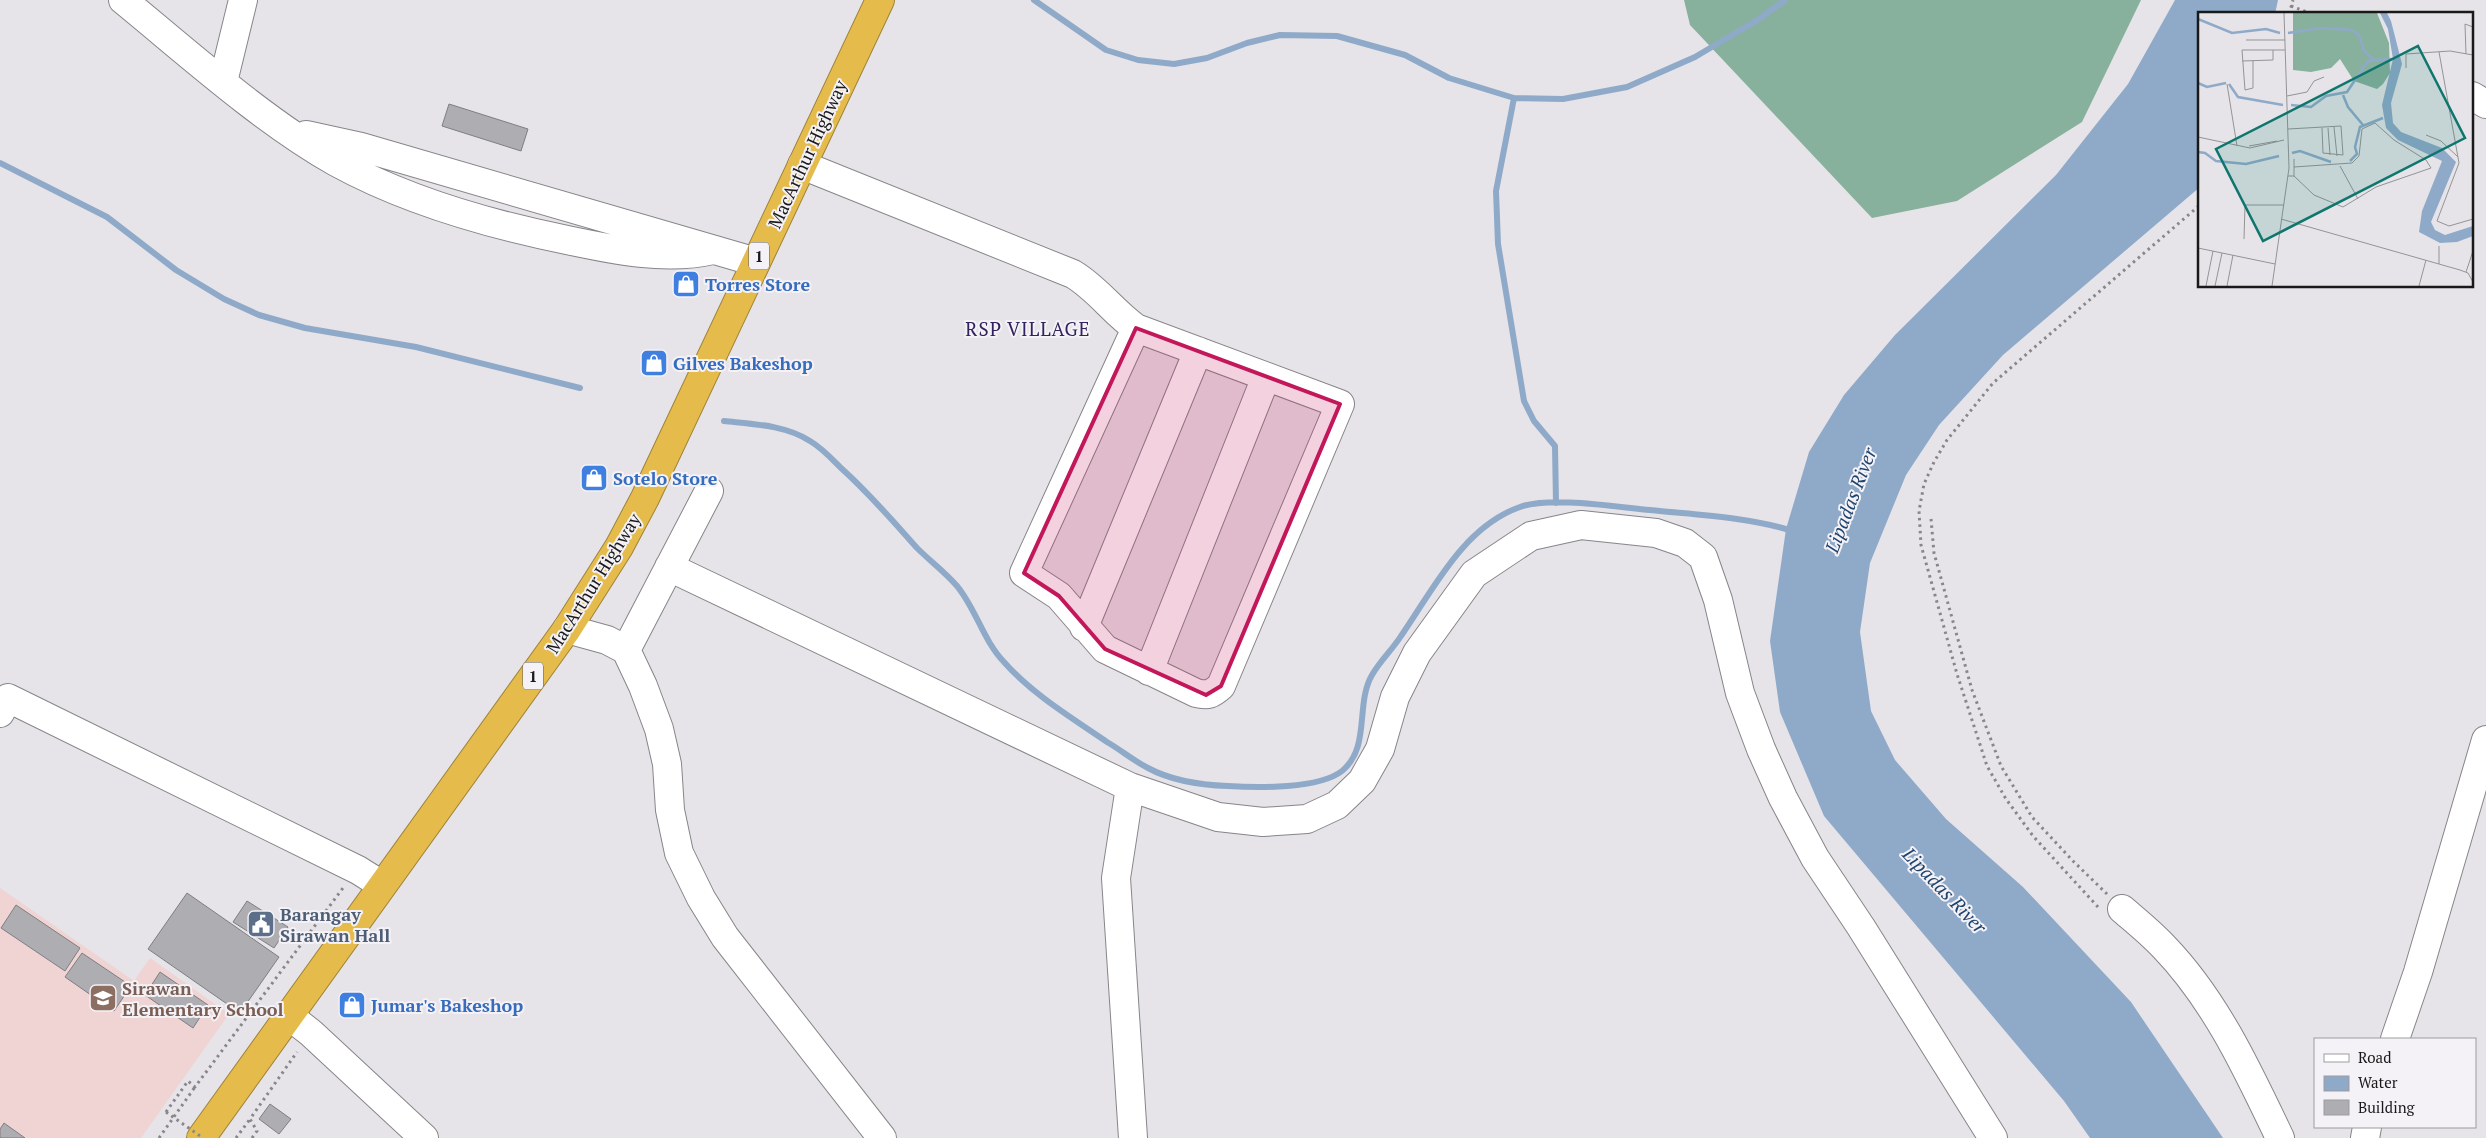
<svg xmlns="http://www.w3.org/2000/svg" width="2486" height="1138" font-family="'PT Serif',serif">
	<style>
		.education { fill: #efd4d3 }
		.forest { fill: #87b19d }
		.water { fill: #8faac9 }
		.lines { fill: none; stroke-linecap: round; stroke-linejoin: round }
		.stream { stroke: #8faac9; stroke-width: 6 }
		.building { fill: #aeadb1; stroke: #7f7e82 }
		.minor-casing { stroke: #878589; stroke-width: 30 }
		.highway-casing { stroke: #9e833a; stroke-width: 30 }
		.path { stroke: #878689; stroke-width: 3; stroke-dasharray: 2.5 4; stroke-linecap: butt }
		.minor { stroke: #fff; stroke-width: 28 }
		.highway { stroke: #e5bc4c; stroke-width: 28 }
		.path-bridge { stroke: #878689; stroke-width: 3; stroke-dasharray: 2.5 4; stroke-linecap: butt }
		.marked { fill: #c2185b; fill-opacity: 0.2; stroke: #c2185b; stroke-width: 4; stroke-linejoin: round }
		.labels { text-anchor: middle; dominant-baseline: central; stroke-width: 4; stroke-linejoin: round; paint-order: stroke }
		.shield { fill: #f4f2f6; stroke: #5b5a5c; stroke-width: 1 }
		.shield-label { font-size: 16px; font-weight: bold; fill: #19191a }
		.street-label { font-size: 18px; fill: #19191a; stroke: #f4f2f6 }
		.shop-label { font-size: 18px; font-weight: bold; fill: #366cbe; stroke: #f4f2f6; text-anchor: start }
		.service-label { font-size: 18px; font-weight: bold; fill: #4e5e75; stroke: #f4f2f6; text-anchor: start }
		.education-label { font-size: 18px; font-weight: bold; fill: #785e54; stroke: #f4f2f6; text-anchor: start }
		.neighbourhood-label { font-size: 19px; letter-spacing: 1px; fill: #33225d; stroke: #f4f2f6 }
		.water-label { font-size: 19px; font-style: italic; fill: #1e446e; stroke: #f4f2f6 }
		.inset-river { fill: none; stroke: #8faac9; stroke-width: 2.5 }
		.inset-road { fill: none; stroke: #949396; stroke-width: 1 }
		.view { fill: #0f766e; fill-opacity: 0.15; stroke: #0f766e; stroke-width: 2.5 }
		.inset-edge { fill: none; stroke: #19191a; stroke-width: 2.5 }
	</style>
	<rect width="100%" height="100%" fill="#e6e4e8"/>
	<!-- education -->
	<path class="education" d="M0,888L134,981L150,958L229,1014L141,1138H0Z"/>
	<!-- forest -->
	<path class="forest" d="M1684,0H2141L2082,122L1957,201L1872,218L1690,25Z"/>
	<!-- water -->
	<path class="water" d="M2175,0H2278L2275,14H2200V187L2003,355L1939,425L1906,475L1870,563L1860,632L1871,711L1895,760L1946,819L2023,887L2131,1002L2223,1138H2090L2064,1101L1824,816L1780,712L1770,641L1786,529L1809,452L1844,395L1895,335L2056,175L2128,84Z"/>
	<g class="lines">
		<!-- stream -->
		<path class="stream" d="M1034,0L1106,50L1138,60L1174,64L1207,58L1247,43L1280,35L1337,36L1405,55L1449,78L1514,98L1563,99L1627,87L1695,57L1759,19L1785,0
			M1514,98L1496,191L1498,244L1524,401L1534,421L1555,446L1556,503
			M0,163L107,217L176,270L224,299L259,315L305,328L416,347L580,388
			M724,421C752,424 786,425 810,441C822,448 832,459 841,468C869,493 892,520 917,548C930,561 945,572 957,586C976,609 983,640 1004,662C1032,694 1072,718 1107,742C1121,750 1134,761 1148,768C1172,781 1200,785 1228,786C1257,788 1319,789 1342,771C1371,747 1355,704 1372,675C1380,661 1392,650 1401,636C1433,590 1463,527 1520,507C1550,496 1617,507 1650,510C1698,515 1747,517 1793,531"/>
	</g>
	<!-- building -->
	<path class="building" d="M449,104L528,129L521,151L442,126Z
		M187,893L279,957L240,1013L148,949Z
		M247,901L288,927L274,948L233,922Z
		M16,905L80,948L65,971L1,928Z
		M82,953L131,986L114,1011L65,977Z
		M160,972L208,1005L193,1028L145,995Z
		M270,1104L291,1119L279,1134L259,1119Z
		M4,1123L25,1138H0V1129Z"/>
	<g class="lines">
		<!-- minor casing -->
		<g class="minor-casing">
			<path id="minor" d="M123,0C189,54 262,120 336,162C407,201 488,224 567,240C614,250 666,261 713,250
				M223,82L243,0
				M2472,96L2486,104
				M306,135L361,147L756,262
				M802,165L1073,274C1098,289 1113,312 1136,328L1340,404L1221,686C1212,694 1208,696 1196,693L1105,649L1059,596L1024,573L1136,328
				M669,567L1130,787L1218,817L1263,822L1307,819L1337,805L1362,781L1380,749L1395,697L1417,653L1474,574L1531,536L1581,525L1656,533L1685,543L1703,557L1718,600L1740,693L1761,749L1783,798L1815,858L1861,927L1993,1138
				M1084,627L1198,351
				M567,629L607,640L626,650L643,686L659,729L667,764L670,810L679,853L701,898L725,937L882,1138
				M626,650L709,491
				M1149,671L1266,377
				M0,713L8,698L358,870L382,885
				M1130,787L1116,878L1133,1138
				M2122,909C2136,921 2151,933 2164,947C2216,1001 2248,1071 2280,1138
				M288,1015L311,1033L424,1138
				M2395,1039L2418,972L2486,740
				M2365,1138L2367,1127"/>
		</g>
		<!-- highway casing -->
		<g class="highway-casing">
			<path id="highway" d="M201,1138L567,629L619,547L645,498L880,0"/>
		</g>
		<!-- path -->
		<path class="path" d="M2291,6L2312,14
			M2289,14L2293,0
			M1931,519L1934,553L1972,690L2001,766L2032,817L2073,861L2107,894
			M2098,907L2033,836L2006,799L1987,766L1957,674L1921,545L1919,511L1924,484L1934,462L1947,440L1993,383L2200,205
			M166,1112L188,1081L195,1087L343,888
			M159,1138L195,1087
			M236,1138L250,1119
			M252,1138L257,1131L250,1119L297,1052"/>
		<!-- minor -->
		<use href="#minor" class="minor"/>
		<!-- highway -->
		<use href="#highway" class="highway"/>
		<!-- path-bridge -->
		<path class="path-bridge" d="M166,1112L203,1138"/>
	</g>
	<!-- marked area -->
	<path class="marked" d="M1136,328L1340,404L1221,686L1206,695L1105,649L1059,596L1024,573Z"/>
	<!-- icons -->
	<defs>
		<g id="shop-square" transform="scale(1.4375)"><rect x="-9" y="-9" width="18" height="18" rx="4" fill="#3f7fe0" stroke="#f4f2f6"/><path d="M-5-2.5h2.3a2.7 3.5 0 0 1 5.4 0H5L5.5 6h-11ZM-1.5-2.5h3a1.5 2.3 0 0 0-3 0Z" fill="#fff"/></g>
		<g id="civic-square" transform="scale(1.4375)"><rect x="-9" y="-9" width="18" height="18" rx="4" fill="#5c6f8a" stroke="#f4f2f6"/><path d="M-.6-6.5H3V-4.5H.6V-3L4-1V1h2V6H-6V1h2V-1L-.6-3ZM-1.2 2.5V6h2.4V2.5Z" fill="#fff"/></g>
		<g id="school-square" transform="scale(1.4375)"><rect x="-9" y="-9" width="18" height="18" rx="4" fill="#8d6e63" stroke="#f4f2f6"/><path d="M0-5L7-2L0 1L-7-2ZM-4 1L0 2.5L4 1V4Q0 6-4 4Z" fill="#fff"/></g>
	</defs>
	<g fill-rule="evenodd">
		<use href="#shop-square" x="686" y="284"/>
		<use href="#shop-square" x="654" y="363"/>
		<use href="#shop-square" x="594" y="478"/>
		<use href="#civic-square" x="261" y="924"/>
		<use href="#school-square" x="103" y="998"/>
		<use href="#shop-square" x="352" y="1005"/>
	</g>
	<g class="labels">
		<!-- shield labels -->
		<g class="shield">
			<rect x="749" y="242.5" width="20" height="27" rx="4"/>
			<rect x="523" y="662.5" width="20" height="27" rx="4"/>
		</g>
		<g class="shield-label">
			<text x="759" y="256">1</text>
			<text x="533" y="676">1</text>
		</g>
		<!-- street labels -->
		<g class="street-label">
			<text transform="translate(807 154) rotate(-65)">MacArthur Highway</text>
			<text transform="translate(593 583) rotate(-58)">MacArthur Highway</text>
		</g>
		<!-- shop labels -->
		<g class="shop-label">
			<text x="705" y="284">Torres Store</text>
			<text x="673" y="363">Gilves Bakeshop</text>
			<text x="613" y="478">Sotelo Store</text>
			<text x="371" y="1005">Jumar's Bakeshop</text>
		</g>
		<!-- service labels -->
		<g class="service-label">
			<text x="280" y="914">Barangay<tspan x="280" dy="21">Sirawan Hall</tspan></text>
		</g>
		<!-- education labels -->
		<g class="education-label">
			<text x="122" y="988">Sirawan<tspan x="122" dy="21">Elementary School</tspan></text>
		</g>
		<!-- neighbourhood labels -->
		<g class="neighbourhood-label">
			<text x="1028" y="328">RSP VILLAGE</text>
		</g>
		<!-- water labels -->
		<g class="water-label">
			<text transform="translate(1850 500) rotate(-69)">Lipadas River</text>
			<text transform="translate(1945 890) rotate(46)">Lipadas River</text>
		</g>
	</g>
	<!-- overview -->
	<g transform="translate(2198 12)">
		<rect width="275" height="275" fill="#e6e4e8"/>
		<path d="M95,1H179L191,31L192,61L185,72L179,77L156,69L142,47L133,56L113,60L95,58Z" fill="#87b19d"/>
		<path d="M182,1H189L193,9L204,52L193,91L195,111L203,120L244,136L258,150L233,210L237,218L247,223L275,214V224L259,230L242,231L221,220L224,199L244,149L200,128L188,116L184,93L195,47L190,17Z" fill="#8faac9"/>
		<path class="inset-river" d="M0,7L34,21L68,17L82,21M90,21L123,16L153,18L161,23L166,38L175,48L194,47M0,71L9,75L28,71M31,72L40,85L85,93M145,83L150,95L165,113M93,93L113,95L128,84L149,80L169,50L174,48M0,140L7,141L18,149L48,152L81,144M94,141L102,139L133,150M152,149L159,142L157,135L162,115L185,106"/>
		<path class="inset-road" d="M48,28H87M241,40L261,151L239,209L251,214L275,207M268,42L267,12L275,15M55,48V76L47,78L44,38H87M44,49L75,48V38M208,56V42L252,39L275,43M29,72L39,134M89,84L109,80L116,69L126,65M136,115L139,144M130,116L132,143M90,117L143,114L145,143L125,141L124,116M228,123L243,129L260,145M0,125L52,136L86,128M51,134L79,129M142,154L160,187M90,164H96L116,183L145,195L178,175L233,156L228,148L196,128L177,111L164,117L161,144L154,151L96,155M96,164V147M83,207L262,258L270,261L275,270M46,227L47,193H86M0,236L77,252M241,252V234M268,260L275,239M8,274L15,239M17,274L24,241M29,274L35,243M74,274L91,156L86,1M221,274L228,248"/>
		<path class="view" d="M220,34L267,126L65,229L18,137Z"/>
		<rect width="275" height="275" class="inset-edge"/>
	</g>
	<!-- legend -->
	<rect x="2314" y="1038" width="162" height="90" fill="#f4f2f6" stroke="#9c9b9e"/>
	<rect x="2324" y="1054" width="25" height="8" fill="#ffffff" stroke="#9c9b9e"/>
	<text x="2358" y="1063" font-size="15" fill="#19191a">Road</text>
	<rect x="2324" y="1076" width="25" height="15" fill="#8faac9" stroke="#9c9b9e"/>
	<text x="2358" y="1088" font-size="15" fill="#19191a">Water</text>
	<rect x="2324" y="1100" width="25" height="15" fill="#aeadb1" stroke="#9c9b9e"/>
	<text x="2358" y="1113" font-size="15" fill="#19191a">Building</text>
</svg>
